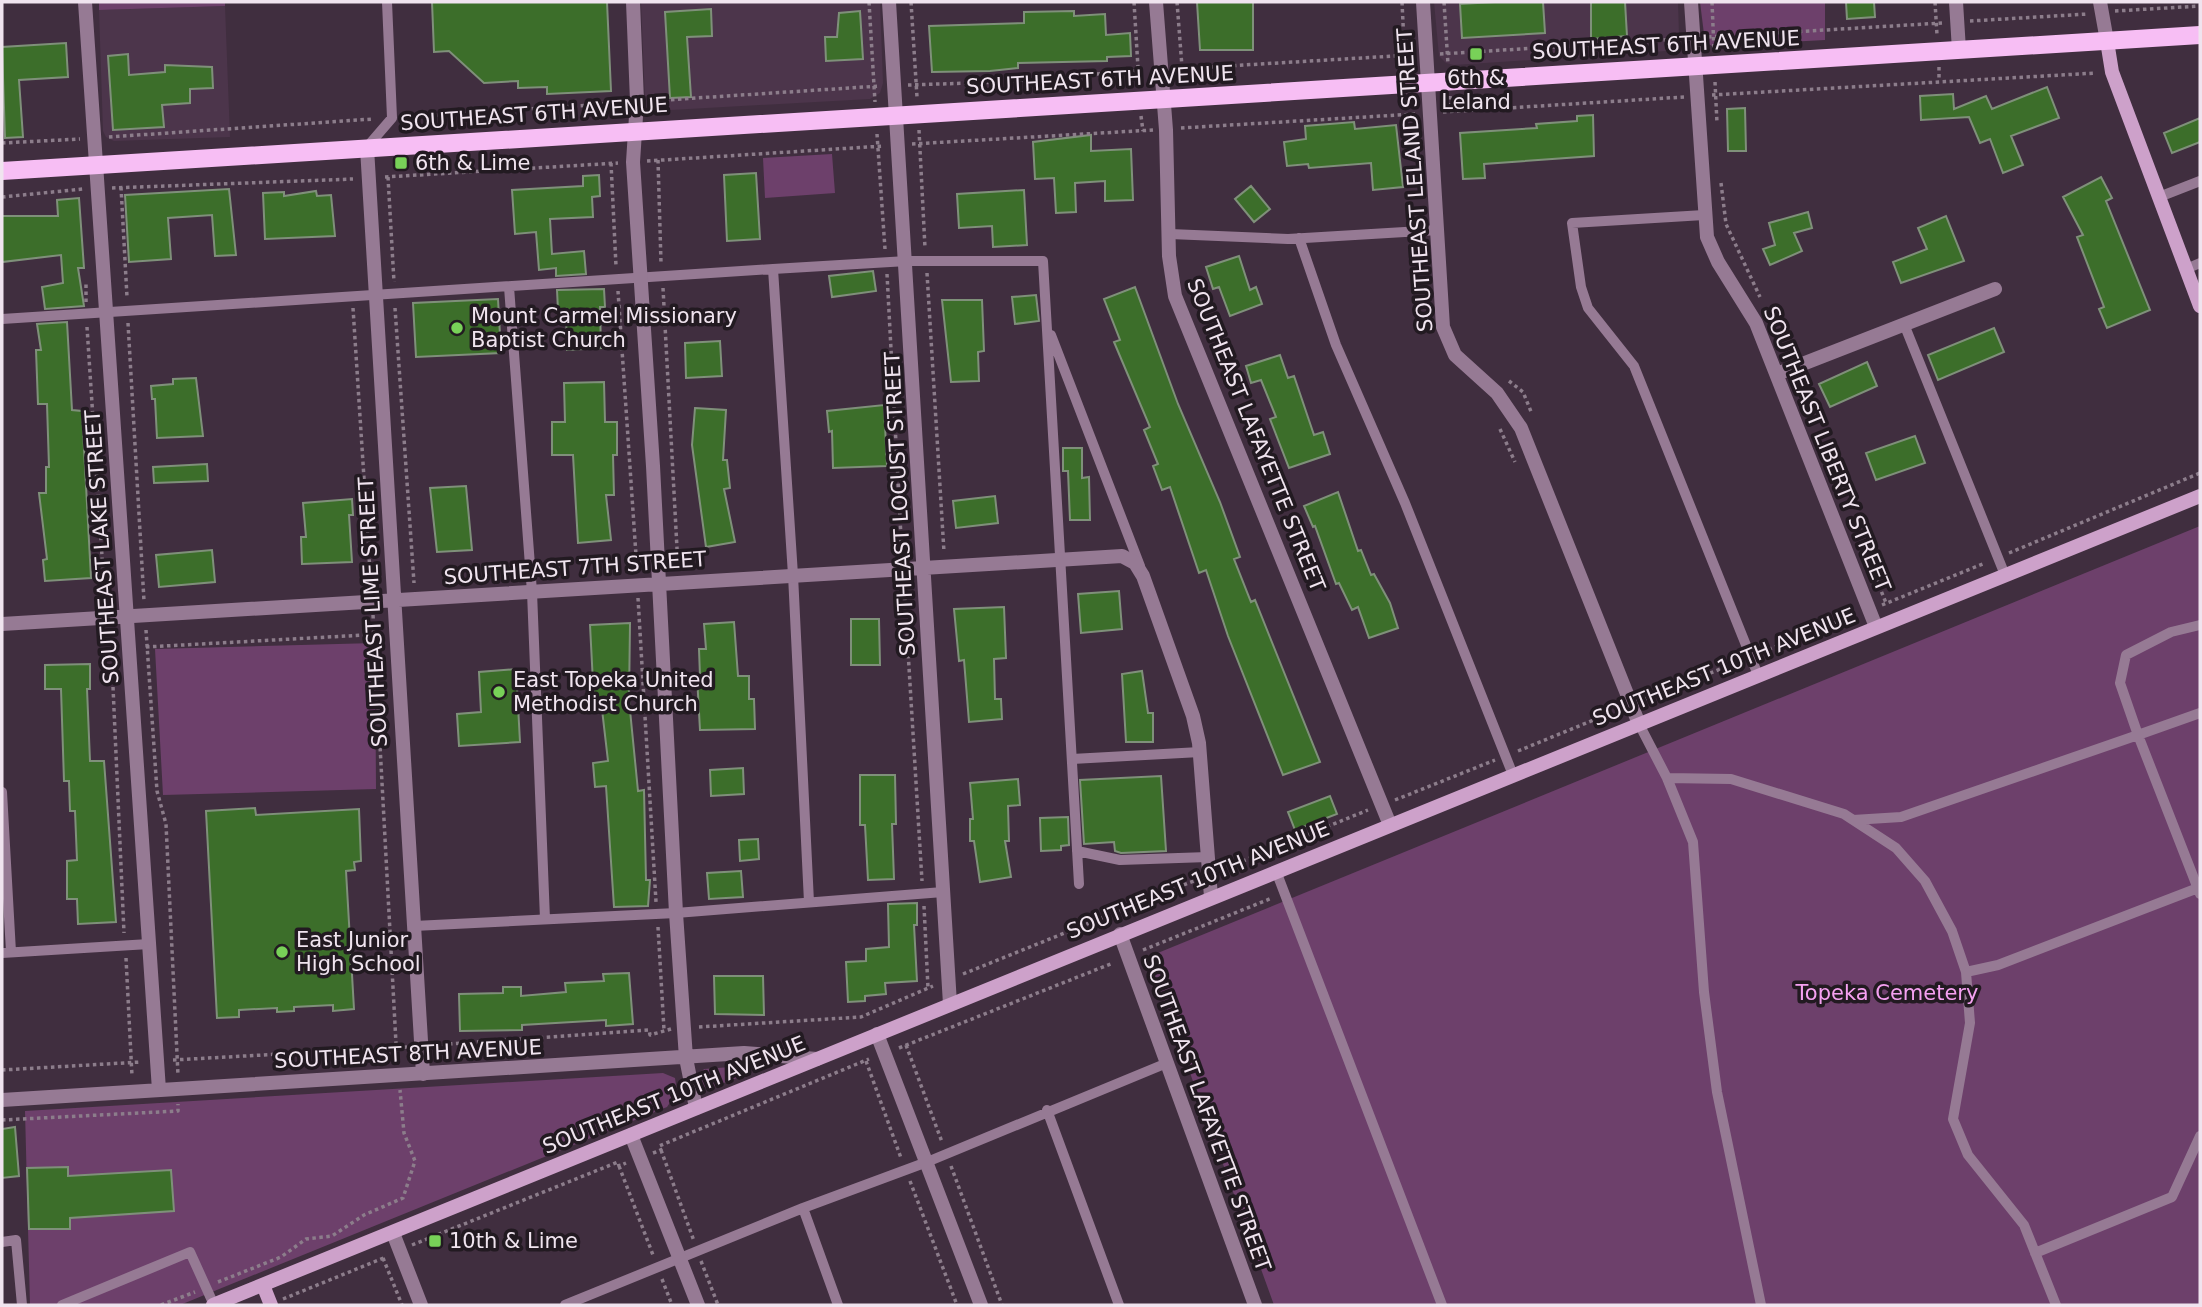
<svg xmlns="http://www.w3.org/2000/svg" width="2202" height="1307" font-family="'DejaVu Sans',sans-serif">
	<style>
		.built { fill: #4c354b }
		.green { fill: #6d406b }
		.building { fill: #3c6e2a; stroke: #7f907a; stroke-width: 2 }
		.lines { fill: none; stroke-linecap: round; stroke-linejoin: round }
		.path { stroke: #8c7d8b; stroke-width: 3.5; stroke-dasharray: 3.5 3.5; stroke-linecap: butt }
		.lane { stroke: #967a94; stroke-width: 10 }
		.street { stroke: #967a94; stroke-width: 14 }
		.secondary { stroke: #cda1ca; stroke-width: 14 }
		.primary { stroke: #f7bef4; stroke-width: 18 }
		.poi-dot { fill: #78d158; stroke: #221a21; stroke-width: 2.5 }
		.labels { text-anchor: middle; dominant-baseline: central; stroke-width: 7; stroke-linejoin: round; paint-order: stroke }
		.street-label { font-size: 21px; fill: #f0e4ef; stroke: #221a21 }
		.poi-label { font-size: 21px; fill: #f0e4ef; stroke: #221a21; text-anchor: start }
		.park-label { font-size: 21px; fill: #f5a1f1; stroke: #221a21 }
	</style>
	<rect width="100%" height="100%" fill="#402e3f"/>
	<!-- built -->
	<path class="built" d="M641,2H880L883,83L880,93L870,99L653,111L646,107L645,100Z
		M1434,2H1678L1679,35L1666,51L1454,65L1446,63L1439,56Z
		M225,6L230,137L114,141L106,137L103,131L99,10Z"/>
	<!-- green -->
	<path class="green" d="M99,2H225V6L99,10Z
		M1700,2H1825V40L1712,46L1705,42Z
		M832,154L835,193L765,198L763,158Z
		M2200,526V1305H1274L1148,957Z
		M375,643L376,789L163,795L155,649Z
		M744,1066L745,1075L708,1089L700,1084L698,1076L704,1069Z
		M663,1073L675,1078L677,1092L667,1107L180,1305H30L25,1111Z"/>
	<!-- building -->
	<path class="building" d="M432,2H607L611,91L547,94V87L518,88V81L484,83L449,51L434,52Z
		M1197,2H1253V50H1200Z
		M1495,2H1543L1545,33L1462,38L1460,4Z
		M1591,2H1625L1627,36L1591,39Z
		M1846,2H1874L1875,17L1847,19Z
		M711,9L712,36L687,37L691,97L670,98L665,12Z
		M860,11L863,59L826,61L825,37H837L839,13Z
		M1074,11V16L1105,14L1106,35L1130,33L1131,56L1107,57V61L1018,63V68L990,71L932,72L929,26L1024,23V12Z
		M66,43L68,77L19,80L23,137L5,138L2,47Z
		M128,54L129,75L165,72V65L212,67L213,88L190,89V103L162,105L164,127L113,130L108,56Z
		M2047,87L2059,118L2011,136L2023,165L2003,173L1990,139L1980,143L1969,117L1921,120L1920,96L1953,94L1954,109L1986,96L1992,109Z
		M1745,108L1746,151H1728L1727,109Z
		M1593,115L1594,156L1484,164L1485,178L1463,179L1460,133L1537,128L1536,124L1577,121V116Z
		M2200,118V142L2172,153L2164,133Z
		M1354,122L1355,129L1396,125L1403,187L1373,190L1371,163L1309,168L1308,164L1287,166L1284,142L1306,139L1305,126Z
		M1091,135V151L1131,149L1133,200L1105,201V181L1075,183L1076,212L1056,213L1054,178L1035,179L1033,142Z
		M756,173L760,239L727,241L724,175Z
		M599,175L600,196L592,197L593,217L550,219L552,254L584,251L586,274L556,276V268L539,270L536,232L515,234L512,190L583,186V176Z
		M2101,177L2112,198L2106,201L2150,310L2107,328L2099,309L2104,307L2077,237L2083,235L2063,197Z
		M1251,186L1270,209L1254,222L1235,199Z
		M229,189L236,255L215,256L212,215L168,218L171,259L129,262L125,195Z
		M1024,190L1027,245L993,247L992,226L959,228L957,194Z
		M316,191L317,196L331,195L335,236L265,239L263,193L284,192V196Z
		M79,198L84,268H78L84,306L45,309L42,287L63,283L61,255L2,262V216H58L57,200Z
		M1808,212L1812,228L1794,233L1802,251L1770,265L1763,249L1775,245L1769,223Z
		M1946,216L1964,261L1901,283L1893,262L1927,249L1918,228Z
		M1239,256L1250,290L1256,287L1262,304L1230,316L1219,287L1213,289L1206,267Z
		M873,271L876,291L832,297L829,276Z
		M1135,287L1178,404L1220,502L1240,557L1234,559L1251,602L1255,600L1320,762L1283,775L1228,636L1206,570L1199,573L1170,487L1162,490L1153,466L1158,464L1144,430L1150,427L1114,342L1120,340L1104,299Z
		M604,289L605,307H600L601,348L567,350L566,309L558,310L557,290Z
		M1036,295L1039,321L1015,324L1012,297Z
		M498,299L501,353L416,357L413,303Z
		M942,300H982L984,351L978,352L979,381L951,382Z
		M67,322L72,410L82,411L91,578L45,581L43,560L47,559L39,493H46V467H49L47,404H38L36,350H41L37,324Z
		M1994,328L2004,352L1938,380L1928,355Z
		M720,341L722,376L686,378L685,343Z
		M1280,355L1288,378L1294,376L1314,435L1323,432L1330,454L1289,468L1270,419L1276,417L1261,380L1251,383L1246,366Z
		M1867,362L1877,386L1830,407L1819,384Z
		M196,378L203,436L157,438L155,399H152L151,386L173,384V379Z
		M604,382L605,422H617V455H613L614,495H606L611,540L578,543L573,455H552V422H565L564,383Z
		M884,405L887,466L833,468L832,431L829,432L827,411Z
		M695,408L726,410L723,460H727L730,488L724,489L735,542L706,547L692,445Z
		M1915,436L1925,463L1876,480L1866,453Z
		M1063,448H1082V478L1089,477L1090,520H1070L1068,471H1063Z
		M207,464L208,481L154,483L153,467Z
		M466,486L472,550L437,552L430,488Z
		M1338,492L1358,551L1361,550L1371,575L1374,574L1390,603L1398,628L1369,638L1358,607L1352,610L1339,583L1336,584L1315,526L1313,527L1304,506Z
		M995,496L998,523L956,528L953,501Z
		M352,499L353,515H349L352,562L302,564L301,537H306L303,503Z
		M212,550L215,582L159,587L156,555Z
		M1119,591L1122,629L1081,633L1078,594Z
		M1004,607L1006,658L994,659L995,699H1001L1002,719L969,722L964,660L959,661L954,609Z
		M851,619H879L880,665H851Z
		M734,622L738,676H749V699H754L755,729L700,730L697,676H700L699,649H706L704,624Z
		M630,623L629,700L638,791L644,790L646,880H650L648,906L614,907L606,786L595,787L593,763L608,761L601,701L594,702L590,625Z
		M90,664V689H87L90,761H104L116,922L78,924L77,899H67V861L77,860L75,811H70L69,781H64L61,689H45V665Z
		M516,669L520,742L459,746L457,714L481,712L479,672Z
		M1142,671L1148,713H1153V742H1126L1122,674Z
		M743,768L744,794L711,796L710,770Z
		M860,775H895L896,824H892L894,879L868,880L865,825H860Z
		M1161,776L1166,851L1121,853L1115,851L1114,842L1084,844L1080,780Z
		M1018,779L1020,805L1008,806L1009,841H1005L1011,877L980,882L974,841H970V819H973L970,783Z
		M1330,796L1337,814L1295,830L1288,812Z
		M255,808L256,815L359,809L361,861L354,862L355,870L346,871L354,1009L333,1011V1005L294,1007V1011L277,1012V1008L239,1010V1017L217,1018L206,811Z
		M1068,817L1069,845L1061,846V850L1041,851L1040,818Z
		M758,839L759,859L740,861L739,840Z
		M741,871L743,897L709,899L707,873Z
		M917,903V925H914L917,981L885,983L886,994L865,996V1001L848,1002L846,962L866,961V949L889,947L888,904Z
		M629,973L633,1024L606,1026V1020L522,1025V1030L460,1031L459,994L503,993V987H521V996L566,992L565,983L604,981L603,974Z
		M714,976H763L764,1015L715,1014Z
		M15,1127L19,1176L2,1178V1129Z
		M68,1167V1176L171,1170L174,1211L70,1218V1229H29L27,1168Z"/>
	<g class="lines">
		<!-- path -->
		<path class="path" d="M869,2L875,102
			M911,2L917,97
			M1134,2L1139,84
			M1177,2L1183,80
			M1402,2L1405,64
			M1444,2L1448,64
			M1712,2L1714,50
			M1935,2L1937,35
			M2115,11L2200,6
			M1970,21L2088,14
			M1708,37L1942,23
			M1440,54L1680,39
			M1939,67V81
			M1177,69L1411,55
			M1715,82L1717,123
			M908,85L1002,82L1145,70
			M1712,95L2096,73
			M1450,96L1451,111
			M650,101L880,86
			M1443,112L1684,97
			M1141,116L1143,131
			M406,117L621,103
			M1181,128L1415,114
			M919,130L925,248
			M877,134L885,249
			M109,137L373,119
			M2,143L80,139
			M912,144L1153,130
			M658,160L661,263
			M647,161L884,146
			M611,163L616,266
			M385,177L618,163
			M388,177L394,282
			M1721,183L1726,224L1760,297
			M121,187L127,297
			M112,188L353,179
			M2,197L83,189
			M927,273L944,552
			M887,274L902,556
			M663,288L678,567
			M618,291L637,570
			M86,302V282
			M353,308L371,587
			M395,308L414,583
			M128,323L144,601
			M87,327L105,602
			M1509,381L1523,392L1532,414
			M1500,429L1515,462
			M2009,553L2200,473
			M1871,566L1886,603
			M904,585L922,881
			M638,598L656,902
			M1882,605L1985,563
			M373,615L397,1062
			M146,630L157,791L166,824L178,1075
			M146,647L383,634
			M1762,652L1855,615
			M113,687L124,933
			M1645,699L1738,662
			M1518,751L1618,710
			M1395,800L1495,760
			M1223,869L1368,810
			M924,906L928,988
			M658,927L664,1030
			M1143,950L1272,898
			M126,958L132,1076
			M963,974L1196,880
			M699,1027L861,1017L933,986
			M435,1045L649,1030L650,1035L671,1029
			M906,1045L942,1142
			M899,1048L1113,963
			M173,1060L407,1047
			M866,1061L901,1158
			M2,1070L141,1062
			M2,1120L178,1111V1104
			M661,1150L694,1241
			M653,1153L661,1150L659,1146L869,1059
			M619,1166L653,1255
			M951,1166L1002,1305
			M910,1181L957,1305
			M412,1245L618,1162L619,1166L626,1163
			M383,1258L402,1305
			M701,1261L718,1305
			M662,1279L672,1305
			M218,1282L281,1257L306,1239L332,1236L364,1215L403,1198L415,1161L404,1133L400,1090
			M283,1299L386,1257
			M161,1305L195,1292"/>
		<!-- lane -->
		<path class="lane" d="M367,147L392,118L387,2
			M2159,197L2200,181
			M1704,215L1572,223L1581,287L1588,308L1634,366L1758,675
			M1170,234L1288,239L1438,230
			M1299,238L1336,345L1405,503L1513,775
			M773,269L907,261H1043L1079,884
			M2186,269L2200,263
			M509,287L532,592L545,919
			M2,319L773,269L793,575L809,902
			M1904,324L2005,575
			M1051,335L1140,566
			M2200,625L2171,632L2126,655L2120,683L2138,735L2200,713
			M1639,724L1667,778L1693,842L1704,992L1717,1092L1761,1305
			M1072,759L1200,752
			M1667,778L1731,779L1844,814L1896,848L1925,881L1952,931L1966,972L1970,1023L1953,1119L1968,1155L2024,1225L2056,1305
			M2,792L11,952
			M1853,820L1901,817L2138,735L2200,894
			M1077,851L1120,860L1208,857
			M1276,871L1442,1305
			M414,926L676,913L943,892
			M2,953L149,944
			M1966,972L1998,965L2198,888
			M1047,1110L1119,1305
			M2,1242L16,1240L22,1305
			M2035,1253L2172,1197L2200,1136
			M62,1305L190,1252L214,1305
			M565,1305L803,1208
			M838,1305L803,1208L927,1162L1167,1063"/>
		<!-- street -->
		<path class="street" d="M85,2L159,1090
			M633,2L637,101L633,162L653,466L676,913L686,1058L696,1108
			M889,2L950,1004
			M1156,2L1166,130L1169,256L1175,296L1390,825
			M1423,2L1443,327L1455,355L1497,393L1521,428L1639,724
			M1691,2L1707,237L1718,262L1756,323L1876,627
			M1956,2L1959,50
			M2100,2L2107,41
			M367,148L423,1074
			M1777,374L1995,289
			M2,624L1122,556L1135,563L1143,576L1193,716L1199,743L1211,897
			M1120,934L1255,1305
			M877,1034L981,1305
			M2,1100L744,1053L817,1059
			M631,1135L698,1305
			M393,1233L421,1305"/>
		<!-- secondary -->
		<path class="secondary" d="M2107,41L2112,72L2200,306
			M263,1285L271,1305
			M213,1305L2200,496"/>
		<!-- primary -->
		<path class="primary" d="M2,171L2200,35"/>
	</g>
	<!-- markers -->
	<g class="poi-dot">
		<rect x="1469" y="47" width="14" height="14" rx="3.5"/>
		<rect x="394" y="156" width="14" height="14" rx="3.5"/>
		<circle cx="457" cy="328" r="7"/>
		<circle cx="499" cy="692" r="7"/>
		<circle cx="282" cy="952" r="7"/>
		<rect x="428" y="1234" width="14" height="14" rx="3.5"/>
	</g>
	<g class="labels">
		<!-- street labels -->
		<g class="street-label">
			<text transform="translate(1666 45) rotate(-3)">SOUTHEAST 6TH AVENUE</text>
			<text transform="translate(1100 80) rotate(-3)">SOUTHEAST 6TH AVENUE</text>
			<text transform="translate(534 114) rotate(-4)">SOUTHEAST 6TH AVENUE</text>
			<text transform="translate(1415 180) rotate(-94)">SOUTHEAST LELAND STREET</text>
			<text transform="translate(1256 435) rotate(68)">SOUTHEAST LAFAYETTE STREET</text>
			<text transform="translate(1827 449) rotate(68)">SOUTHEAST LIBERTY STREET</text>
			<text transform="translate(900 504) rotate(-93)">SOUTHEAST LOCUST STREET</text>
			<text transform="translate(102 547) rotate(-94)">SOUTHEAST LAKE STREET</text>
			<text transform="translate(575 568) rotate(-4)">SOUTHEAST 7TH STREET</text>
			<text transform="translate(373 612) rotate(-93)">SOUTHEAST LIME STREET</text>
			<text transform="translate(1724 667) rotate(-22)">SOUTHEAST 10TH AVENUE</text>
			<text transform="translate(1198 880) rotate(-22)">SOUTHEAST 10TH AVENUE</text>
			<text transform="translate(408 1054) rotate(-3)">SOUTHEAST 8TH AVENUE</text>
			<text transform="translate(674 1095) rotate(-22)">SOUTHEAST 10TH AVENUE</text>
			<text transform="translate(1207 1113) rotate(70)">SOUTHEAST LAFAYETTE STREET</text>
		</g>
		<!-- poi labels -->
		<g class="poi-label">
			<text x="1476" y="78" text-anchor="middle">6th &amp;<tspan x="1476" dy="24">Leland</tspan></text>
			<text x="415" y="163">6th &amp; Lime</text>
			<text x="471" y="316">Mount Carmel Missionary<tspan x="471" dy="24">Baptist Church</tspan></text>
			<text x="513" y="680">East Topeka United<tspan x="513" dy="24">Methodist Church</tspan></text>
			<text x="296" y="940">East Junior<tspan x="296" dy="24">High School</tspan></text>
			<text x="449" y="1241">10th &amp; Lime</text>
		</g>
		<!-- park labels -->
		<g class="park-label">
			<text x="1887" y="993">Topeka Cemetery</text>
		</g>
	</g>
	<!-- border -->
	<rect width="2202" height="1307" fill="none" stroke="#f0e4ef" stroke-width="7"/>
</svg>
